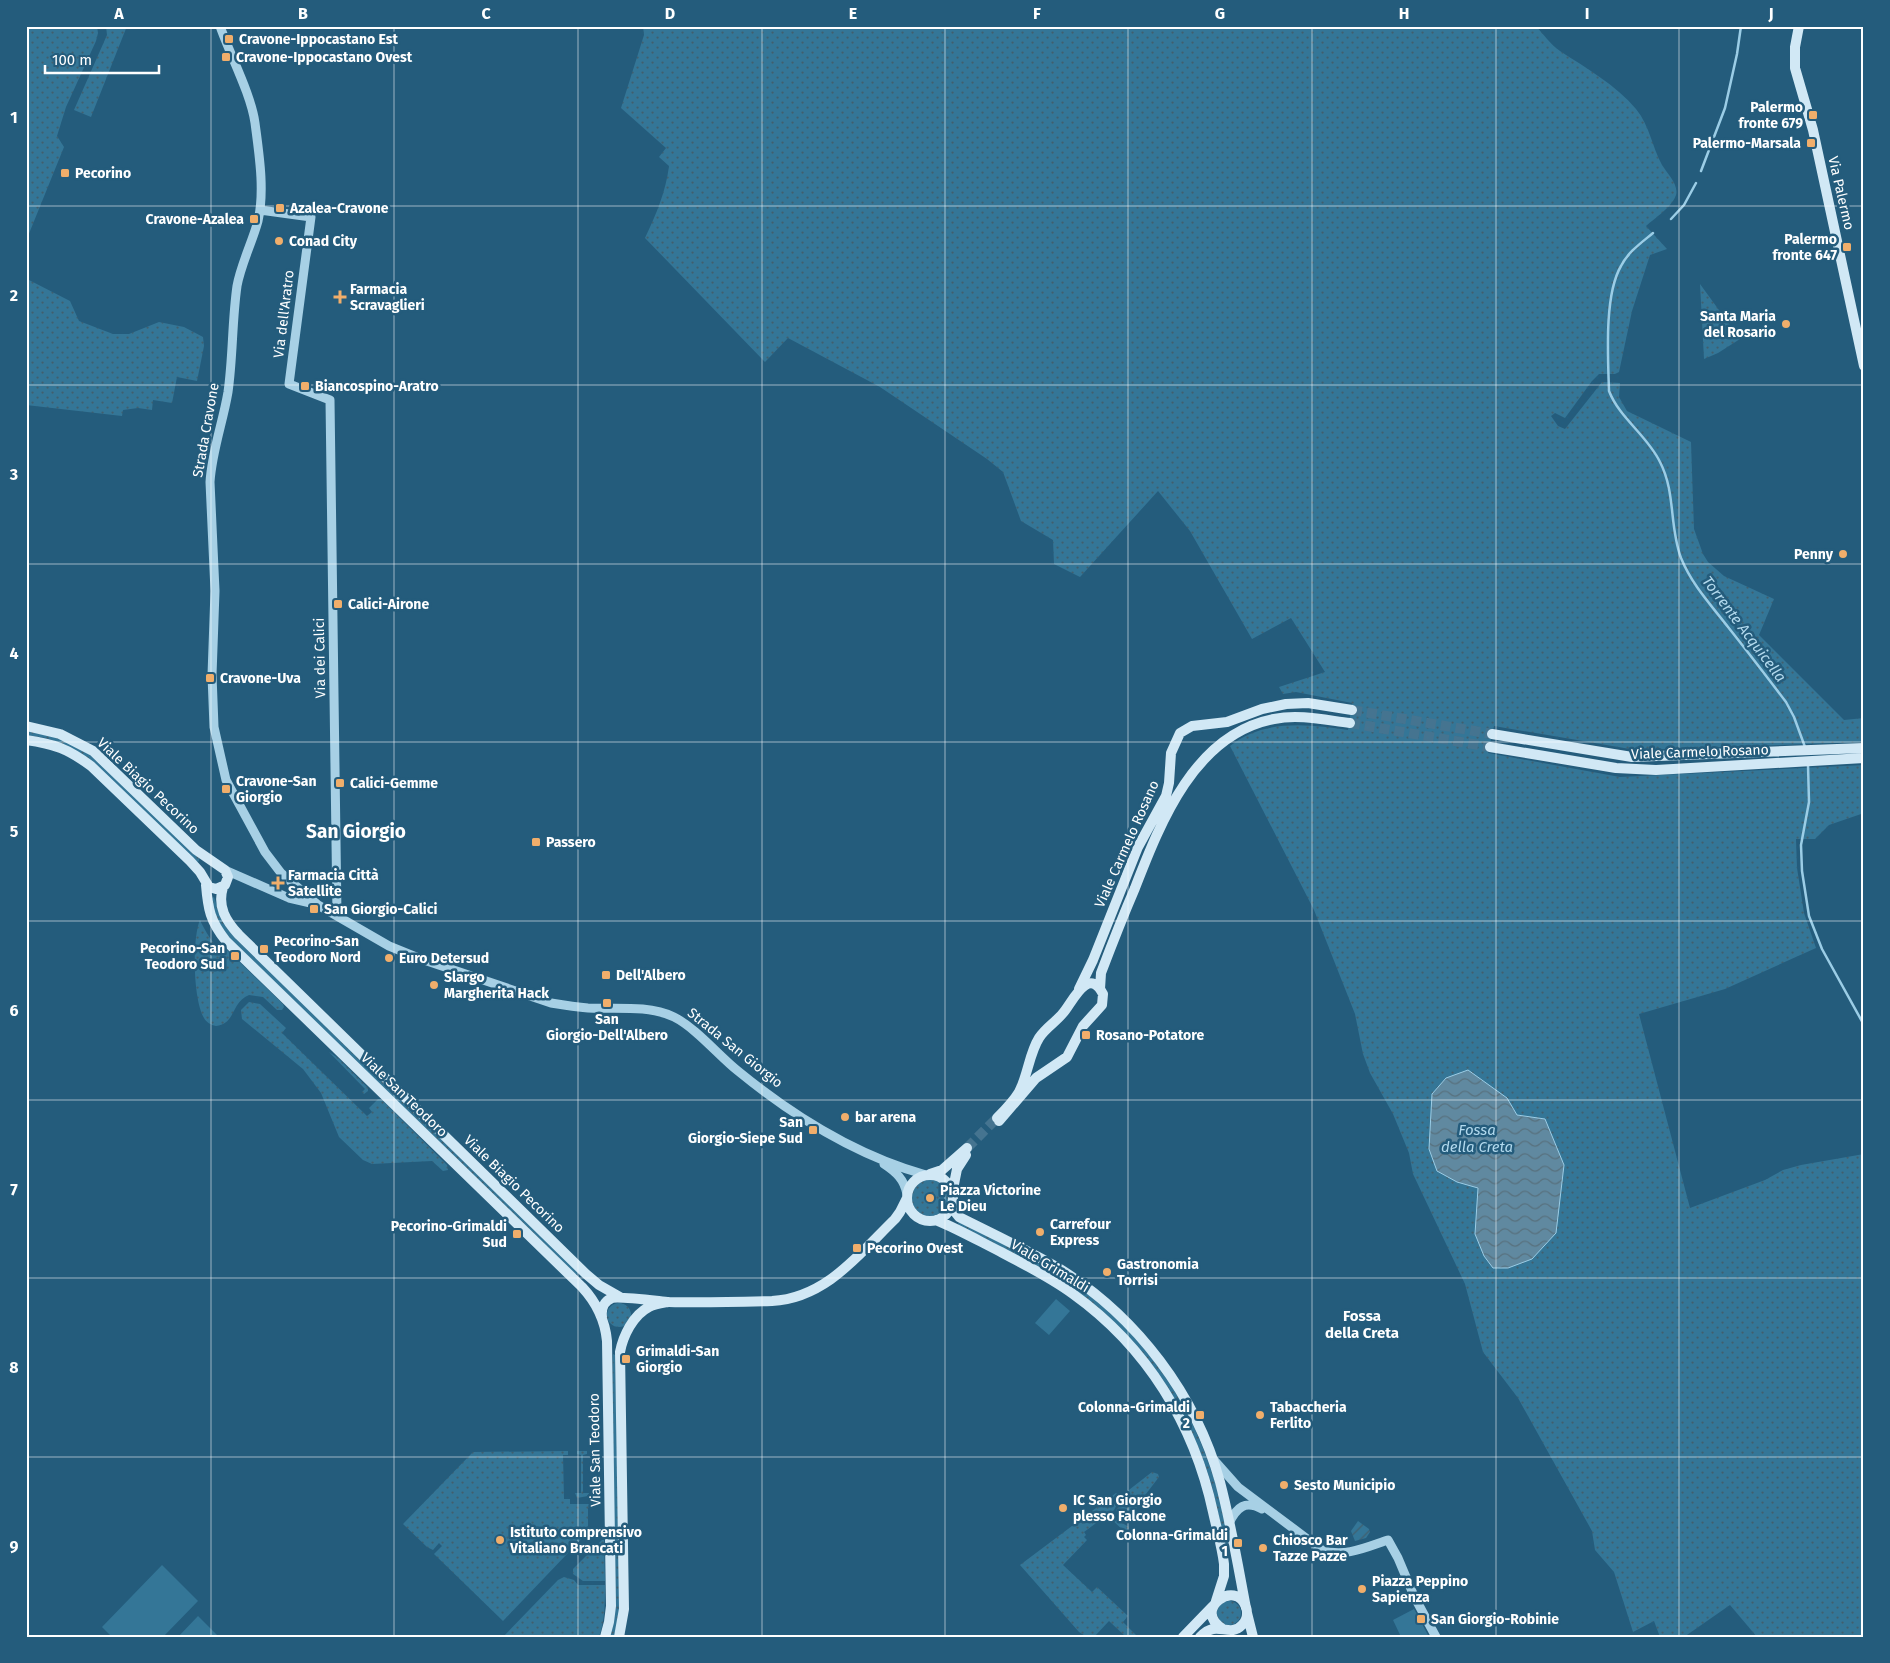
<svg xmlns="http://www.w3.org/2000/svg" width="1890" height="1663" font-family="'Fira Sans',sans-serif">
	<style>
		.grass { fill: url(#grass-dots) }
		.park { fill: #347697 }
		.garden { fill: url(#garden-furrows) }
		.water { fill: url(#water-waves); stroke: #9bcde6 }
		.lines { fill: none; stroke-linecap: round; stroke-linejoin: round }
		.stream { stroke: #9bcde6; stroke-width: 2.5 }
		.secondary-tunnel { stroke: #457490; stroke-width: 10; stroke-dasharray: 10 5; stroke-linecap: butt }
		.tertiary { stroke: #a7d0e5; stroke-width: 9 }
		.secondary { stroke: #d1e8f5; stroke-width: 10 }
		.grid { fill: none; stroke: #fff; stroke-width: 1; stroke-opacity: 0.55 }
		.poi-dot { fill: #f0ae6b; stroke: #245c7c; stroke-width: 2 }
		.labels { text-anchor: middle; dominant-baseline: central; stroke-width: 5; stroke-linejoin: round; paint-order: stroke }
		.poi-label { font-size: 14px; font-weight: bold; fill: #fff; stroke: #245c7c; text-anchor: start }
		.street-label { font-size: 14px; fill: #fff; stroke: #245c7c }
		.water-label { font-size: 15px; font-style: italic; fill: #b2d9ed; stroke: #245c7c }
		.neighbourhood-label { font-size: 15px; font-weight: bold; fill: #fff; stroke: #245c7c }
		.district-label { font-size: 19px; font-weight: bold; fill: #fff; stroke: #245c7c }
		.neatline { fill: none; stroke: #fff; stroke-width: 2 }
		.grid-label { font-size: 16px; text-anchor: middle; font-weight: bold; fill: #fff }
	</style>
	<defs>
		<pattern id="grass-dots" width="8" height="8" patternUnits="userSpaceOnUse" patternTransform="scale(1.25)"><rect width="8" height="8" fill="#347697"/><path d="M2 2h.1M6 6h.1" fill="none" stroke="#415f6e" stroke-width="1.8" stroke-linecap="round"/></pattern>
		<pattern id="garden-furrows" width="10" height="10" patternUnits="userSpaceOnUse" patternTransform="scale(1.25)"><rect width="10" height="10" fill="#347697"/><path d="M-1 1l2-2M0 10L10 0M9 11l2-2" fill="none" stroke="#415f6e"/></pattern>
		<pattern id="water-waves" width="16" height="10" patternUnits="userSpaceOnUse" patternTransform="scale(1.25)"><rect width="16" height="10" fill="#6089a0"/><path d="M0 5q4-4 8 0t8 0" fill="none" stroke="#58717e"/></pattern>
	</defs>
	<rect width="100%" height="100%" fill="#245c7c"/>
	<!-- grass -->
	<path class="grass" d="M26,26H97L98,33L96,41L66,107L57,136L64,147L26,241Z
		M106,26H127L91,117L74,110L107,35Z
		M643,26H1536C1543,34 1551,45 1560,51C1586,68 1616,85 1636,109C1650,126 1652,147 1662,165C1667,173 1679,185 1676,195C1672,207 1655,218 1646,226L1667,249L1650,255L1632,311L1619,372L1615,374H1599L1592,381L1565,418L1555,413L1551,416L1558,426L1565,429L1602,382L1620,383L1619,397L1627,411L1691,442L1694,529L1703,554L1708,562L1724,576L1774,599L1759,635L1844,720L1864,718V742L1636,750L1494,726L1488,753L1620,777L1864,765V813L1829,825L1815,839H1796L1797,868L1804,913L1816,948L1725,989L1639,1014L1690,1208L1765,1180L1783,1170L1801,1165L1864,1154V1637H1757L1730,1605L1684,1637H1660L1654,1621L1633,1632L1614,1572L1595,1550L1592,1531L1518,1398L1483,1352L1465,1284L1413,1174L1409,1153L1393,1114L1370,1073L1363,1054L1355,1014L1314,910L1230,746C1263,719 1309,724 1348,730L1352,703L1296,692L1283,694L1279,687L1325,672L1291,618L1252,639L1190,531L1158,491L1080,577L1054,564L1053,540L1021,521L1003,472L987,459L880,387L788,338L765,362L645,238C656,215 666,191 669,166L659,157L666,148L621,108L644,35Z
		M27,279L70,301L79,321L113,334H129L159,322L184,327L203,337L204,346L197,381L177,377L172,403L153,400L152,410L138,408L123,410L122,416L26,405Z
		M1700,284L1740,339L1718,353L1704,359Z
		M26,730L49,734L77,746L99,761L199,858V861L197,862L65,745L47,738L26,735Z
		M214,897L223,923L236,939L578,1272V1274H575L233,942C222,929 213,915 212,898Z
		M200,920C206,933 212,942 222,952L226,949L283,1004L284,1007L282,1010H277L263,997L249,995C231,1002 236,1024 216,1026C211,1025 206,1022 204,1018C193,1000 192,938 200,920Z
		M249,1002L260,1004L286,1028L282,1033L367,1116L372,1112L369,1108L378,1099H381L447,1165L448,1170L443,1171L432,1161L372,1164L363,1160L339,1137L321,1093L303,1069L242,1019L241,1010Z
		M329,1052L338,1058L368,1088V1091L364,1094L362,1092L365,1089Z
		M912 1198a18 18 0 1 1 36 0a18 18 0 1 1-36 0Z
		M959,1222C994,1239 1030,1256 1064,1277C1133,1321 1186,1393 1211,1470C1217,1486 1230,1529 1228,1544L1225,1543L1211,1482L1203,1459L1186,1420L1110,1319L959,1226L958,1224Z
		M607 1315a12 12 0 1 1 24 0a12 12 0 1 1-24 0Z
		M613,1354L615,1355L620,1609L614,1637H609Z
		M568,1451V1455H563L564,1499H570V1504H592L593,1508H588V1532L503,1621L434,1554L442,1546L439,1543L433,1550L427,1547L403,1524L473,1452Z
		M577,1451H587V1454L583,1455V1493H589L588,1496L577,1498L575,1493H581V1455L577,1454Z
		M1152,1472L1158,1474L1159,1477L1139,1503L1133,1517L1130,1518L1116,1511L1125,1493Z
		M1116,1493L1121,1497L1114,1510L1108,1515L1129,1527L1127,1534L1107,1515L1084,1532L1086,1535L1084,1537L1087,1540L1063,1565L1092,1592L1097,1587L1128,1616L1123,1622L1138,1637H1126L1109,1621L1094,1637H1087L1079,1632L1020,1565Z
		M602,1540H604L605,1581H583L573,1574V1569Z
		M564,1577L574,1580L578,1585H605C605,1602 605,1621 599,1637H503L558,1580Z
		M1217 1613a12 12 0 1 1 24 0a12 12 0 1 1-24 0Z"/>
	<!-- park -->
	<path class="park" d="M1056,1299L1070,1311L1049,1335L1035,1323Z
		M162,1565L198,1601L163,1637H112L102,1627Z
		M1414,1609L1429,1637H1401L1393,1620Z
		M198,1616L219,1637H178Z"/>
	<!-- garden -->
	<path class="garden" d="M1358,1521L1369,1529L1370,1532L1366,1538L1355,1541L1351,1531Z"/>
	<!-- water -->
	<path class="water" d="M1468,1070L1507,1098L1517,1115L1545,1119L1564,1165L1556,1233L1532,1259L1508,1268H1493L1484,1256L1475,1234L1478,1188L1457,1182L1437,1171L1429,1149L1432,1094L1446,1078Z"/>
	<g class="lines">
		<!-- stream -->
		<path class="stream" d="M1701,171L1725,108L1737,54L1741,26
			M1671,219L1684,205L1696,183
			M1653,233C1641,243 1628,252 1621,266C1604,295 1608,357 1609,391C1620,419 1647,435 1660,462C1676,493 1669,526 1681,558C1692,585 1711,605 1728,627C1748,652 1767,677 1786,702L1794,717L1805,747
			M1808,765L1809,802L1801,845L1802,871L1809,916L1822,949L1864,1025"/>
		<!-- secondary-tunnel -->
		<path class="secondary-tunnel" d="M1352,710L1492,734
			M1350,723L1490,747
			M967,1148L997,1118"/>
		<!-- tertiary -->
		<path class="tertiary" d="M220,26C230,55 251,94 255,123C259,154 265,190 258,221C252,243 241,264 237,286C232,321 233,357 228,392C223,422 212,451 210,482L215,591L212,675L214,727L226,780L265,852L281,873L318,905L389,946L421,959L551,1003C563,1005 575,1007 588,1008C616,1009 649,1005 674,1017C696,1028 719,1056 738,1071C793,1116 858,1156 926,1175
			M260,210L311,217L289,384L330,400L337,915
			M225,870L289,898L315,904
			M884,1164C896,1172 904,1179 907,1194
			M1214,1460L1238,1487L1322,1550C1344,1558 1367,1547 1388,1540L1398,1558L1414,1596L1436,1637
			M1229,1523C1237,1507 1245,1500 1262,1509"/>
		<!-- secondary -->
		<path class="secondary" d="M1799,26L1795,47V68L1813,130L1864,366
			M26,726L60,734L93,751L196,850L225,870L228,877L225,885L216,889L209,887L200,872L190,861L91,766C68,749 55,744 26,740
			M1492,734L1632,757L1864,748
			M1490,747L1616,768L1656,770L1864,758
			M206,885C208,909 210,921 226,941L582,1287C597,1303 605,1320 607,1341L611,1606L609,1622L605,1637
			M223,887C217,907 226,921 239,935L586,1274L599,1285L620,1297
			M1079,989L1093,960L1138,847L1166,796L1169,783L1171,753L1180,733L1192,726L1227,722L1262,709L1286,704L1308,703L1352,710
			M1100,989L1101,973C1112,944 1123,916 1135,888C1161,821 1195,734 1274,719C1299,714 1325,720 1350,723
			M997,1118C1005,1110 1013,1102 1019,1092C1028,1075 1029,1054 1039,1038C1045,1028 1056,1022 1063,1013C1072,1003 1088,965 1103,994L1102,1005L1083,1026L1067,1057L1036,1078L999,1121
			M930,1174L942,1170L967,1148
			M907 1198a23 23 0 1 1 46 0a23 23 0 1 1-46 0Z
			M952,1194L957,1169L966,1155
			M951,1207L959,1217C993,1234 1027,1250 1060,1269C1137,1317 1196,1395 1220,1482C1231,1524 1238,1566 1246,1608
			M936,1220C958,1229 979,1241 1001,1252C1025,1265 1050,1277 1073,1294C1147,1347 1194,1424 1213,1512C1217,1530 1222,1547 1224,1564V1576L1216,1601
			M602,1317C601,1309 604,1301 612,1298C619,1296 658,1301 669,1302C703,1303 738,1302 772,1301C826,1298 859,1254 895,1219L900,1212L907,1198
			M1247,1613L1253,1637
			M619,1637L624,1609L620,1352C623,1336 633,1315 649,1307C654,1304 662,1303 668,1302
			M1183,1637L1213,1606
			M1200,1637C1203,1634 1208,1630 1213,1629C1223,1627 1233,1635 1242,1625C1247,1620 1248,1613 1246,1607C1236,1578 1191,1610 1223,1629"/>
	</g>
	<!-- grid -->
	<path class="grid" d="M211,26V1637M394,26V1637M578,26V1637M762,26V1637M945,26V1637M1128,26V1637M1312,26V1637M1496,26V1637M1679,26V1637M26,206H1864M26,385H1864M26,564H1864M26,742H1864M26,921H1864M26,1100H1864M26,1278H1864M26,1457H1864"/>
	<!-- markers -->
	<g class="poi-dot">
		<rect x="224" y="34" width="10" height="10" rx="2.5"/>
		<rect x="221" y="52" width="10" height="10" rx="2.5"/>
		<rect x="1808" y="110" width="10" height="10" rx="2.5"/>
		<rect x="1806" y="138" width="10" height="10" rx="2.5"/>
		<rect x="60" y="168" width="10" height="10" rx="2.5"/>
		<rect x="275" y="203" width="10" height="10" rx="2.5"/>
		<rect x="249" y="214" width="10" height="10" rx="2.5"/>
		<circle cx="279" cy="241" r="5"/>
		<rect x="1842" y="242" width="10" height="10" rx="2.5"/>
		<path d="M337.5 289.5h5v5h5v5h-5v5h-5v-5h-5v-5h5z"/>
		<circle cx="1786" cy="324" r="5"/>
		<rect x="300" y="381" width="10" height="10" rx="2.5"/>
		<circle cx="1843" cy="554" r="5"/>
		<rect x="333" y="599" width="10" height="10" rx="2.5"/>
		<rect x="205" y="673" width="10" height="10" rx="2.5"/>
		<rect x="335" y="778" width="10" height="10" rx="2.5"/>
		<rect x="221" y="784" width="10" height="10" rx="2.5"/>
		<rect x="531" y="837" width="10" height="10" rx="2.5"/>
		<path d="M275.5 875.5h5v5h5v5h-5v5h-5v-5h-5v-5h5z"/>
		<rect x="309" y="904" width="10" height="10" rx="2.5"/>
		<rect x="259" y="944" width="10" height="10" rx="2.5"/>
		<rect x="230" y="951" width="10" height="10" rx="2.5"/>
		<circle cx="389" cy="958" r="5"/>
		<rect x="601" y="970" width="10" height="10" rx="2.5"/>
		<circle cx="434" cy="985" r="5"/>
		<rect x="602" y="998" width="10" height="10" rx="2.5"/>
		<rect x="1081" y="1030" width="10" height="10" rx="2.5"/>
		<circle cx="845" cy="1117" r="5"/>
		<rect x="808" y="1125" width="10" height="10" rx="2.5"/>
		<circle cx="930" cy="1198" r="5"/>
		<circle cx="1040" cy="1232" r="5"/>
		<rect x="512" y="1229" width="10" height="10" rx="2.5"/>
		<rect x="852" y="1243" width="10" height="10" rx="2.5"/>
		<circle cx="1107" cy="1272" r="5"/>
		<rect x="621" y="1354" width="10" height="10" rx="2.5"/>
		<rect x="1195" y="1410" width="10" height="10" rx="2.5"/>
		<circle cx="1260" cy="1415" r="5"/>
		<circle cx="1284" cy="1485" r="5"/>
		<circle cx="1063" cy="1508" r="5"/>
		<circle cx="500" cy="1540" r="5"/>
		<rect x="1233" y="1538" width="10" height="10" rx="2.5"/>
		<circle cx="1263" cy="1548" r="5"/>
		<circle cx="1362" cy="1589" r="5"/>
		<rect x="1416" y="1614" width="10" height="10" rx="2.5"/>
	</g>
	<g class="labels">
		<!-- poi labels -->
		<g class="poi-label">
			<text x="239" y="39">Cravone-Ippocastano Est</text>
			<text x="236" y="57">Cravone-Ippocastano Ovest</text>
			<text x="1803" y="107" text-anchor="end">Palermo<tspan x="1803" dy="16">fronte 679</tspan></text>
			<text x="1801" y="143" text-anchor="end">Palermo-Marsala</text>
			<text x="75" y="173">Pecorino</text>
			<text x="290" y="208">Azalea-Cravone</text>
			<text x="244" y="219" text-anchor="end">Cravone-Azalea</text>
			<text x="1837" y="239" text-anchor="end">Palermo<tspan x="1837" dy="16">fronte 647</tspan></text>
			<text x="289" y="241">Conad City</text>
			<text x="350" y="289">Farmacia<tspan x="350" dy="16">Scravaglieri</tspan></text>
			<text x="1776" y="316" text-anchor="end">Santa Maria<tspan x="1776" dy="16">del Rosario</tspan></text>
			<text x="315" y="386">Biancospino-Aratro</text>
			<text x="1833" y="554" text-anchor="end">Penny</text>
			<text x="348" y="604">Calici-Airone</text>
			<text x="220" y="678">Cravone-Uva</text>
			<text x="236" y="781">Cravone-San<tspan x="236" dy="16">Giorgio</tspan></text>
			<text x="350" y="783">Calici-Gemme</text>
			<text x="546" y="842">Passero</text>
			<text x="288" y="875">Farmacia Città<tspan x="288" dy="16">Satellite</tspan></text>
			<text x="324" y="909">San Giorgio-Calici</text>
			<text x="274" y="941">Pecorino-San<tspan x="274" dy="16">Teodoro Nord</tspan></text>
			<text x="225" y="948" text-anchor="end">Pecorino-San<tspan x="225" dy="16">Teodoro Sud</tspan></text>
			<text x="399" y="958">Euro Detersud</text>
			<text x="616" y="975">Dell'Albero</text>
			<text x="444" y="977">Slargo<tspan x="444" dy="16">Margherita Hack</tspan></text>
			<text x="607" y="1019" text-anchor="middle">San<tspan x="607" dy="16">Giorgio-Dell'Albero</tspan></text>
			<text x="1096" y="1035">Rosano-Potatore</text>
			<text x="855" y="1117">bar arena</text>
			<text x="803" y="1122" text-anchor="end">San<tspan x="803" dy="16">Giorgio-Siepe Sud</tspan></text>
			<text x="940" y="1190">Piazza Victorine<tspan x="940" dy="16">Le Dieu</tspan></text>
			<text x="1050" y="1224">Carrefour<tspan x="1050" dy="16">Express</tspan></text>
			<text x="507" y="1226" text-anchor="end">Pecorino-Grimaldi<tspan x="507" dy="16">Sud</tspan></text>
			<text x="867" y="1248">Pecorino Ovest</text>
			<text x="1117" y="1264">Gastronomia<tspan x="1117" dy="16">Torrisi</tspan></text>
			<text x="636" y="1351">Grimaldi-San<tspan x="636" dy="16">Giorgio</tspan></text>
			<text x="1190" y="1407" text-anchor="end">Colonna-Grimaldi<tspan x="1190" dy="16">2</tspan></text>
			<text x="1270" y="1407">Tabaccheria<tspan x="1270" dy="16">Ferlito</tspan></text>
			<text x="1294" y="1485">Sesto Municipio</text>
			<text x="1073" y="1500">IC San Giorgio<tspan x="1073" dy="16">plesso Falcone</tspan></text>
			<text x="510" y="1532">Istituto comprensivo<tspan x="510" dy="16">Vitaliano Brancati</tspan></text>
			<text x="1228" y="1535" text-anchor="end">Colonna-Grimaldi<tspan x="1228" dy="16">1</tspan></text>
			<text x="1273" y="1540">Chiosco Bar<tspan x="1273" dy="16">Tazze Pazze</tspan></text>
			<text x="1372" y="1581">Piazza Peppino<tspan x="1372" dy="16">Sapienza</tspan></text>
			<text x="1431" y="1619">San Giorgio-Robinie</text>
		</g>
		<!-- street labels -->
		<g class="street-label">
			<text transform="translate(1841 193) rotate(77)">Via Palermo</text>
			<text transform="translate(284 314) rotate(-83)">Via dell'Aratro</text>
			<text transform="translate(206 430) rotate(-80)">Strada Cravone</text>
			<text transform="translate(320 658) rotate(-91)">Via dei Calici</text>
			<text transform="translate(1700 752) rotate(-2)">Viale Carmelo Rosano</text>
			<text transform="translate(148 786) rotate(43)">Viale Biagio Pecorino</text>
			<text transform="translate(1127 844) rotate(-66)">Viale Carmelo Rosano</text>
			<text transform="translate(735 1048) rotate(39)">Strada San Giorgio</text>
			<text transform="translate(404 1095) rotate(44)">Viale San Teodoro</text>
			<text transform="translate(514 1184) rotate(44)">Viale Biagio Pecorino</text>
			<text transform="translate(1050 1266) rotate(31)">Viale Grimaldi</text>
			<text transform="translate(595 1450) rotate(-91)">Viale San Teodoro</text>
		</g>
		<!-- water labels -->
		<g class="water-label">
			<text transform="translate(1744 629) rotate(53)">Torrente Acquicella</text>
			<text x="1477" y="1130">Fossa<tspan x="1477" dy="17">della Creta</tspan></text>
		</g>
		<!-- neighbourhood labels -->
		<g class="neighbourhood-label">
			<text x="1362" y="1316">Fossa<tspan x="1362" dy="17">della Creta</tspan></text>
		</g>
		<!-- district labels -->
		<g class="district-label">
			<text x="356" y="831">San Giorgio</text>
		</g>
	</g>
	<!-- border -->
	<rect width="1890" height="1663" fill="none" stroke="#245c7c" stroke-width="55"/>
	<!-- scale -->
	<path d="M45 65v8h114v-8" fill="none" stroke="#ffffff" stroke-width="2.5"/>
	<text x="52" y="65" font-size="15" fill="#ffffff" stroke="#245c7c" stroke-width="4" paint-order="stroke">100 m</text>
	<rect x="28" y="28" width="1834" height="1608" class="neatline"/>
	<g class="grid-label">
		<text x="119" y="19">A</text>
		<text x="303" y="19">B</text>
		<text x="486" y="19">C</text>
		<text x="670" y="19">D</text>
		<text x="853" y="19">E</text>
		<text x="1037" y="19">F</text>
		<text x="1220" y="19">G</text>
		<text x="1404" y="19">H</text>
		<text x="1587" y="19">I</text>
		<text x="1771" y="19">J</text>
		<text x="14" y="123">1</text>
		<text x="14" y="301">2</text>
		<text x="14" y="480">3</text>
		<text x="14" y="659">4</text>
		<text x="14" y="837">5</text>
		<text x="14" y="1016">6</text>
		<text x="14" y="1195">7</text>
		<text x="14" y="1373">8</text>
		<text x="14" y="1552">9</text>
	</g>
</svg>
